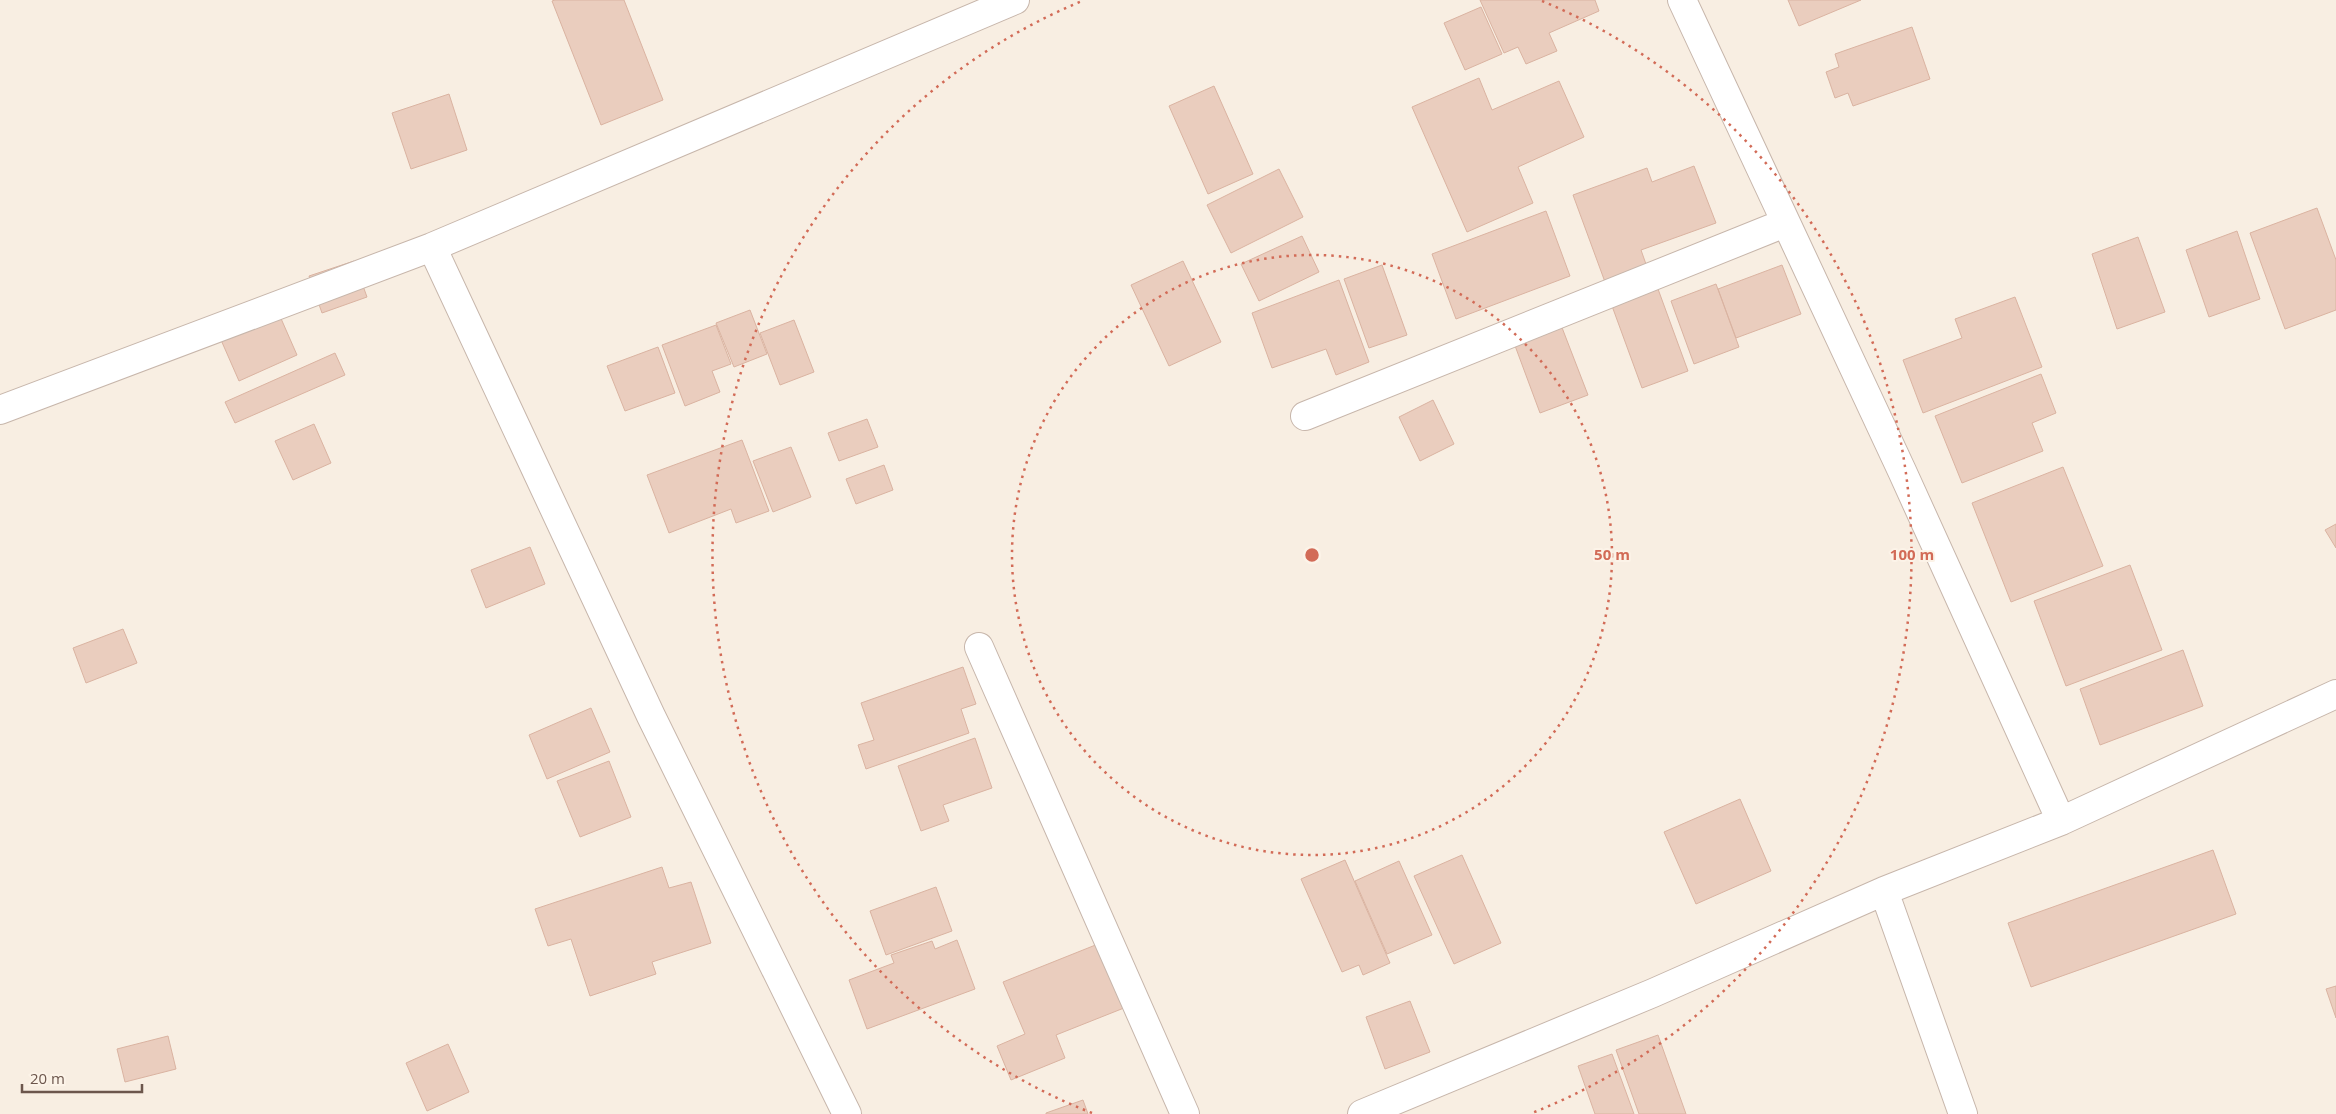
<svg xmlns="http://www.w3.org/2000/svg" width="2336" height="1114" font-family="'Open Sans',sans-serif">
	<style>
		.building { fill: #eacdbe; stroke: #dab3a1 }
		.lines { fill: none; stroke-linecap: round; stroke-linejoin: round }
		.street-casing { stroke: #c7b6ab; stroke-width: 30 }
		.street { stroke: #fff; stroke-width: 28 }
		.ring { fill: none; stroke: #d26b57; stroke-width: 2.5; stroke-dasharray: 2.5 5 }
		.centre { fill: #d26b57; stroke: #fcf3e8; stroke-width: 2.5 }
		.ring-label { font-size: 15px; text-anchor: middle; font-weight: bold; fill: #d26b57; stroke: #fcf3e8; stroke-width: 4; stroke-linejoin: round; paint-order: stroke }
	</style>
	<rect width="100%" height="100%" fill="#f8eee2"/>
	<!-- building -->
	<path class="building" d="M555,0H624L663,100L601,125L552,1Z
		M1480,0H1595L1599,11L1549,33L1557,51L1526,64L1518,47L1504,53Z
		M1788,0H1861L1799,26Z
		M1481,7L1502,54L1465,70L1444,23Z
		M1912,27L1930,79L1853,106L1848,93L1835,98L1826,72L1839,67L1835,54Z
		M1479,78L1492,110L1559,81L1584,137L1518,167L1533,203L1467,232L1412,107Z
		M1214,86L1253,174L1208,194L1169,106Z
		M449,94L467,150L411,169L392,113Z
		M1694,166L1716,223L1641,250L1647,267L1605,282L1573,195L1647,168L1652,182Z
		M1279,169L1303,217L1231,253L1207,205Z
		M2317,208L2336,260V310L2285,329L2250,233Z
		M1546,211L1570,276L1456,319L1432,254Z
		M2237,231L2260,299L2209,317L2186,250Z
		M1302,236L1319,272L1259,301L1241,264Z
		M2138,237L2165,312L2117,329L2092,254Z
		M354,261L367,297L322,313L309,276Z
		M1183,261L1221,342L1169,366L1131,285Z
		M1382,265L1407,335L1369,348L1344,279Z
		M1782,265L1801,314L1736,338L1718,289Z
		M1339,280L1369,362L1336,375L1326,349L1272,368L1252,313Z
		M1716,284L1739,347L1694,364L1671,301Z
		M1658,289L1688,371L1642,388L1612,306Z
		M2015,297L2042,367L1923,413L1903,360L1962,338L1955,319Z
		M272,298L297,355L239,381L214,324Z
		M750,310L767,354L734,367L716,323Z
		M794,320L814,372L780,385L760,333Z
		M716,325L731,364L712,371L720,392L685,406L662,345Z
		M1561,325L1588,395L1540,413L1514,343Z
		M658,347L675,393L625,411L607,366Z
		M335,353L345,375L235,423L225,402Z
		M2041,374L2056,413L2032,423L2043,451L1962,483L1935,416Z
		M1433,400L1454,444L1420,461L1399,417Z
		M867,419L878,447L839,461L828,433Z
		M314,424L331,463L293,480L275,441Z
		M742,440L769,511L736,523L731,509L669,533L647,475Z
		M791,447L811,497L773,512L753,461Z
		M884,465L893,490L856,504L846,479Z
		M2063,467L2103,566L2011,602L1972,503Z
		M2336,524V548L2325,530Z
		M530,547L545,584L486,608L471,570Z
		M2130,565L2162,650L2066,686L2034,601Z
		M123,629L137,663L86,683L73,648Z
		M2183,650L2203,706L2100,745L2080,689Z
		M963,667L976,704L961,709L969,733L866,769L858,745L874,740L861,703Z
		M591,708L610,752L547,779L529,735Z
		M975,738L992,788L943,805L949,821L921,831L898,766Z
		M609,761L631,817L580,837L557,781Z
		M1740,799L1771,871L1696,904L1664,832Z
		M2213,850L2236,914L2031,987L2008,923Z
		M1462,855L1501,943L1454,964L1414,876Z
		M1345,860L1390,963L1363,975L1359,965L1342,972L1301,879Z
		M1399,861L1432,935L1387,954L1355,881Z
		M662,867L669,888L691,882L711,943L652,962L656,974L590,996L571,939L548,946L535,909Z
		M936,887L952,931L886,955L870,911Z
		M957,940L975,989L867,1029L849,980L894,963L891,955L932,941L935,949Z
		M1103,942L1129,1006L1056,1035L1065,1058L1011,1080L997,1046L1025,1034L1003,982Z
		M2336,986V1018L2326,989Z
		M1410,1001L1430,1052L1385,1069L1366,1017Z
		M1658,1035L1686,1114H1639L1616,1050Z
		M168,1036L176,1069L125,1082L117,1049Z
		M448,1044L469,1092L427,1111L406,1063Z
		M1612,1054L1634,1114H1595L1578,1066Z
		M1083,1100L1088,1114H1046V1113Z"/>
	<g class="lines">
		<!-- street casing -->
		<g class="street-casing">
			<path id="street" d="M1682,0L1902,471L2061,821
				M0,410L432,247
				M1305,416L1785,223
				M979,647L1185,1114
				M1884,891L1963,1114
				M847,1114L651,716L432,247L1015,0
				M1362,1114L1653,993L1884,891L2061,821L2336,694"/>
		</g>
		<!-- street -->
		<use href="#street" class="street"/>
	</g>
	<!-- distance rings -->
	<g class="ring">
		<circle cx="1312" cy="555" r="300"/>
		<path d="M1092 1113A600 600 0 0 1 1082 1M1542 1A600 600 0 0 1 1532 1113"/>
	</g>
	<circle cx="1312" cy="555" r="8" class="centre"/>
	<g class="ring-label">
		<text x="1612" y="560">50 m</text>
		<text x="1912" y="560">100 m</text>
	</g>
	<!-- scale -->
	<path d="M22 1084v8h120v-8" fill="none" stroke="#6c564c" stroke-width="2.5"/>
	<text x="30" y="1084" font-size="15" fill="#6c564c" stroke="#fcf3e8" stroke-width="4" paint-order="stroke">20 m</text>
</svg>
